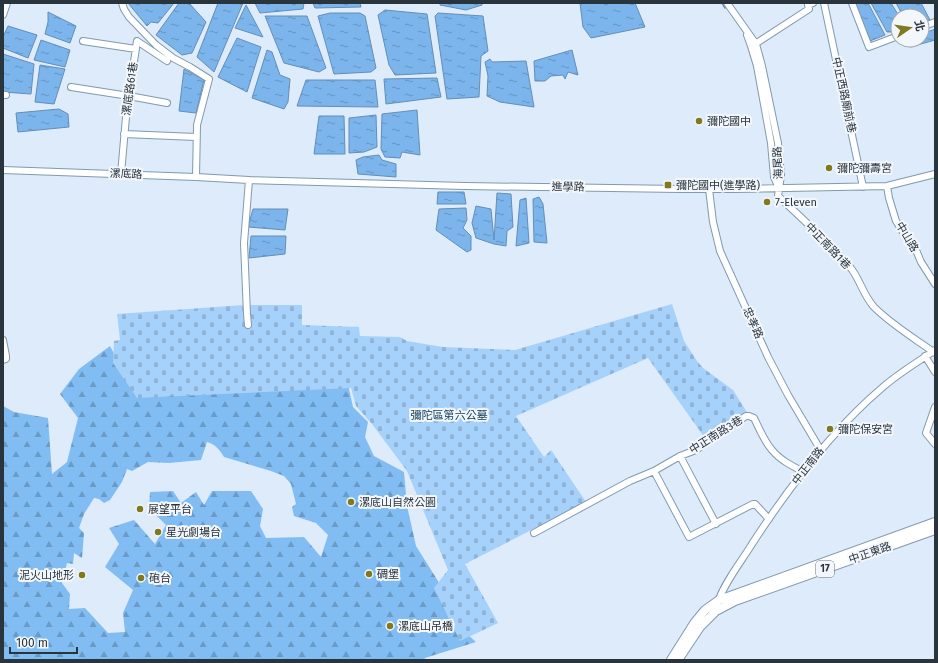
<svg xmlns="http://www.w3.org/2000/svg" width="938" height="663" font-family="'Fira Sans','Noto Sans TC',sans-serif">
	<style>
		.forest { fill: url(#forest-firs); fill-rule: evenodd }
		.cemetery { fill: url(#cemetery-stones) }
		.water { fill: url(#water-ripples); stroke: #638eb8 }
		.lines { fill: none; stroke-linecap: round; stroke-linejoin: round }
		.stream { stroke: #638eb8; stroke-width: 1.5 }
		.minor-casing { stroke: #8299ae; stroke-width: 8 }
		.major-casing { stroke: #8299ae; stroke-width: 10 }
		.minor { stroke: #fff; stroke-width: 6 }
		.major { stroke: #fff; stroke-width: 8 }
		.poi-dot { fill: #81791f; stroke: #f3f7fc; stroke-width: 1.5 }
		.labels { text-anchor: middle; dominant-baseline: central; stroke-width: 4; stroke-linejoin: round; paint-order: stroke }
		.shield { fill: #f3f7fc; stroke: #666e76; stroke-width: 1 }
		.shield-label { font-size: 10px; font-weight: bold; fill: #2a343d }
		.street-label { font-size: 11px; fill: #2a343d; stroke: #f3f7fc }
		.poi-label { font-size: 11px; fill: #2a343d; stroke: #f3f7fc; text-anchor: start }
		.park-label { font-size: 11px; fill: #0a375a; stroke: #f3f7fc }
	</style>
	<defs>
		<pattern id="forest-firs" width="22" height="20" patternUnits="userSpaceOnUse"><rect width="22" height="20" fill="#81bcf3"/><path d="M5 1l3.5 6h-7zM16 11l3.5 6h-7z" fill="#6a9ac6"/></pattern>
		<pattern id="cemetery-stones" width="16" height="16" patternUnits="userSpaceOnUse"><rect width="16" height="16" fill="#a6d1fa"/><path d="M2 7V4a2 2 0 0 1 4 0v3zM10 15v-3a2 2 0 0 1 4 0v3z" fill="#8fb4d7"/></pattern>
		<pattern id="water-ripples" width="26" height="14" patternUnits="userSpaceOnUse"><rect width="26" height="14" fill="#7bb5ec"/><path d="M2 4q2-2 4 0t4 0M15 11q2-2 4 0t4 0" fill="none" stroke="#6594c0"/></pattern>
	</defs>
	<rect width="100%" height="100%" fill="#ddebfa"/>
	<!-- forest -->
	<path class="forest" d="M110,346L121,367L354,361L349,389L353,407L368,422L365,437L374,456L404,472L407,506L416,546L438,581L451,607L448,617L476,642L425,658L424,660H3V406L14,412L48,418L52,474L67,462L78,418L60,394L79,369ZM207,442C215,444 220,450 224,457L271,471L284,476L291,484L296,504L292,507L294,516L316,523L328,535L321,557L304,537L266,538L260,526L263,509L251,491H212L204,505L196,492L181,503L173,491L150,492L149,508L166,525L155,544L134,520L109,528L119,544L105,567L133,590L123,613L125,632L108,633L85,608L69,609L70,594L62,583L67,563L73,564L74,553L82,558L84,533L79,528L84,514L94,498L99,499L104,503L110,500L122,482L127,469L132,471L148,462L169,463L201,460Z"/>
	<!-- cemetery -->
	<path class="cemetery" d="M672,304L684,341L697,361L703,368L733,390L748,414L707,441L648,358L516,416L544,457L551,450L586,502L465,564L498,623L460,641L434,588L448,570L407,471L372,424L356,406L351,388L137,398L113,363L114,341L120,340L117,314L244,305H302V325L359,327L360,336L400,337L407,341L443,347L515,350Z"/>
	<!-- water -->
	<path class="water" d="M128,3H174L158,23L151,22L147,26Z
		M179,3H189L206,22L192,53L182,55L156,35Z
		M218,3H243L214,72L197,57Z
		M255,3H304L303,9L260,13Z
		M313,3H360L361,7L315,8Z
		M440,3H482V5L466,10L440,5Z
		M580,3H635L645,27L591,38L583,27Z
		M854,3H868L885,35L870,41Z
		M871,3H891L899,16H898V27L891,32H887Z
		M896,3H921L930,20L922,21V16H903Z
		M246,5L263,37L235,28Z
		M385,10L427,14L436,73L395,75L389,65L378,15Z
		M48,12L76,26L70,43L45,34L48,22Z
		M330,13H360L365,16L376,68L371,72L334,74L318,16Z
		M438,13L483,16L488,51L481,56L479,97L447,99L435,16Z
		M265,16H307L326,68L319,72L284,63Z
		M8,26L37,35L28,58L3,48V37Z
		M935,29V40L910,47L908,40H922V34Z
		M237,38L261,47L247,92L218,77Z
		M41,40L70,50L65,67L34,60Z
		M267,50L272,52L280,75L290,79L288,102L284,109L252,98Z
		M572,50L578,75L568,72L565,79L563,75L551,76L545,81H535L534,61Z
		M3,54L34,64L31,94L3,92Z
		M490,59L492,62L526,61L534,107L500,102L487,96L488,76L485,62Z
		M40,65L65,69L54,104L35,102Z
		M184,69L204,80L196,113L179,111Z
		M437,78L441,97L386,104L384,79Z
		M306,80H375L378,107L297,106Z
		M59,109L68,114L69,127L18,132L16,113Z
		M417,110L420,155L402,152L400,158L385,157L381,149L382,114Z
		M376,115L377,147L364,152L349,153V118Z
		M319,116H344L345,154H314Z
		M379,155L382,160L396,164V177L358,174L356,160L363,157Z
		M438,192H464L466,204H437Z
		M497,193L511,194L513,227L507,231L506,246L494,244L476,238L472,223L476,206L491,209L494,240Z
		M539,197L543,204L547,243L534,242L533,199Z
		M526,198L529,243L516,246L520,200Z
		M466,208L467,220L463,228L471,236V250L467,252L436,230L439,209Z
		M253,209H288L285,230L248,227Z
		M251,236H286L285,254L249,258Z"/>
	<g class="lines">
		<!-- stream -->
		<path class="stream" d="M722,3L725,8"/>
		<!-- minor casing -->
		<g class="minor-casing">
			<path id="minor" d="M122,3L124,9L129,17L156,45L173,58L190,67L209,79L197,125L196,177
				M727,3L756,44L762,66L778,143L781,175L778,196C803,219 828,242 850,267C860,279 863,295 874,307C892,325 914,338 935,353
				M824,3L863,187
				M852,3L869,47L898,36
				M3,15L7,3
				M922,27L935,22
				M747,35L751,46L757,66L771,143L774,177L779,188
				M83,41L136,49
				M752,46L809,9L808,5L813,3
				M71,87L129,96L167,103
				M3,95H6
				M124,134L196,137
				M3,170L196,177L249,180L465,186L680,189H734L887,186L935,174
				M121,174L126,117L137,41L167,61
				M887,186L889,198L896,221L906,237L913,243L921,262L935,284
				M709,189L713,222L720,251L768,357L788,395L820,449
				M248,325L247,314L244,243L249,180
				M3,340L6,356V359L3,360
				M925,356L935,372
				M935,407L926,433L935,444
				M680,456L716,524
				M654,471L689,537L753,504H755L769,519
				M534,533L630,481L654,471L680,456L696,450L746,416H749L754,418C759,428 764,441 772,450C780,460 792,466 804,472
				M718,602C724,583 741,562 752,544C789,487 831,431 883,387C899,373 918,362 935,350"/>
		</g>
		<!-- major casing -->
		<g class="major-casing">
			<path id="major" d="M671,660L695,622L705,610L719,600L935,522
				M678,660L700,627L716,611L735,601L935,530"/>
		</g>
		<!-- minor -->
		<use href="#minor" class="minor"/>
		<!-- major -->
		<use href="#major" class="major"/>
	</g>
	<!-- markers -->
	<g class="poi-dot">
		<circle cx="699" cy="121" r="4"/>
		<circle cx="829" cy="168" r="4"/>
		<rect x="664" y="181" width="8" height="8" rx="2"/>
		<circle cx="767" cy="202" r="4"/>
		<circle cx="830" cy="429" r="4"/>
		<circle cx="351" cy="502" r="4"/>
		<circle cx="140" cy="509" r="4"/>
		<circle cx="158" cy="532" r="4"/>
		<circle cx="369" cy="574" r="4"/>
		<circle cx="82" cy="575" r="4"/>
		<circle cx="141" cy="578" r="4"/>
		<circle cx="390" cy="626" r="4"/>
	</g>
	<g class="labels">
		<!-- shield labels -->
		<rect class="shield" x="816" y="561" width="18" height="16" rx="3"/>
		<g class="shield-label">
			<text x="825" y="569">17</text>
		</g>
		<!-- street labels -->
		<g class="street-label">
			<text transform="translate(130 89) rotate(-82)">漯底路61巷</text>
			<text transform="translate(844 95) rotate(78)">中正西路廟前巷</text>
			<text transform="translate(778 163) rotate(-93)">海尾路</text>
			<text transform="translate(126 174) rotate(2)">漯底路</text>
			<text transform="translate(568 187) rotate(1)">進學路</text>
			<text transform="translate(907 237) rotate(59)">中山路</text>
			<text transform="translate(828 246) rotate(46)">中正南路1巷</text>
			<text transform="translate(753 323) rotate(66)">忠孝路</text>
			<text transform="translate(716 435) rotate(-32)">中正南路3巷</text>
			<text transform="translate(808 466) rotate(-52)">中正南路</text>
			<text transform="translate(870 553) rotate(-19)">中正東路</text>
		</g>
		<!-- poi labels -->
		<g class="poi-label">
			<text x="707" y="121">彌陀國中</text>
			<text x="837" y="168">彌陀彌壽宮</text>
			<text x="676" y="185">彌陀國中(進學路)</text>
			<text x="775" y="202">7-Eleven</text>
			<text x="838" y="429">彌陀保安宮</text>
			<text x="359" y="502">漯底山自然公園</text>
			<text x="148" y="509">展望平台</text>
			<text x="166" y="532">星光劇場台</text>
			<text x="377" y="574">碉堡</text>
			<text x="74" y="575" text-anchor="end">泥火山地形</text>
			<text x="149" y="578">砲台</text>
			<text x="398" y="626">漯底山吊橋</text>
		</g>
		<!-- park labels -->
		<g class="park-label">
			<text x="449" y="415">彌陀區第六公墓</text>
		</g>
	</g>
	<!-- border -->
	<rect width="938" height="663" fill="none" stroke="#2a343d" stroke-width="8"/>
	<!-- north arrow -->
	<g transform="translate(910 28) rotate(77)"><circle r="19" fill="#f3f7fc" stroke="#a3a9b0"/>
	<path d="M0-3L7 15L0 10L-7 15Z" fill="#81791f"/>
	<text y="-6" font-size="11" font-weight="bold" text-anchor="middle" fill="#2a343d">北</text>
	</g>
	<!-- scale -->
	<path d="M10 647v6h67v-6" fill="none" stroke="#2a343d" stroke-width="2"/>
	<text x="16" y="647" font-size="12" fill="#2a343d" stroke="#f3f7fc" stroke-width="3" paint-order="stroke">100 m</text>
</svg>
